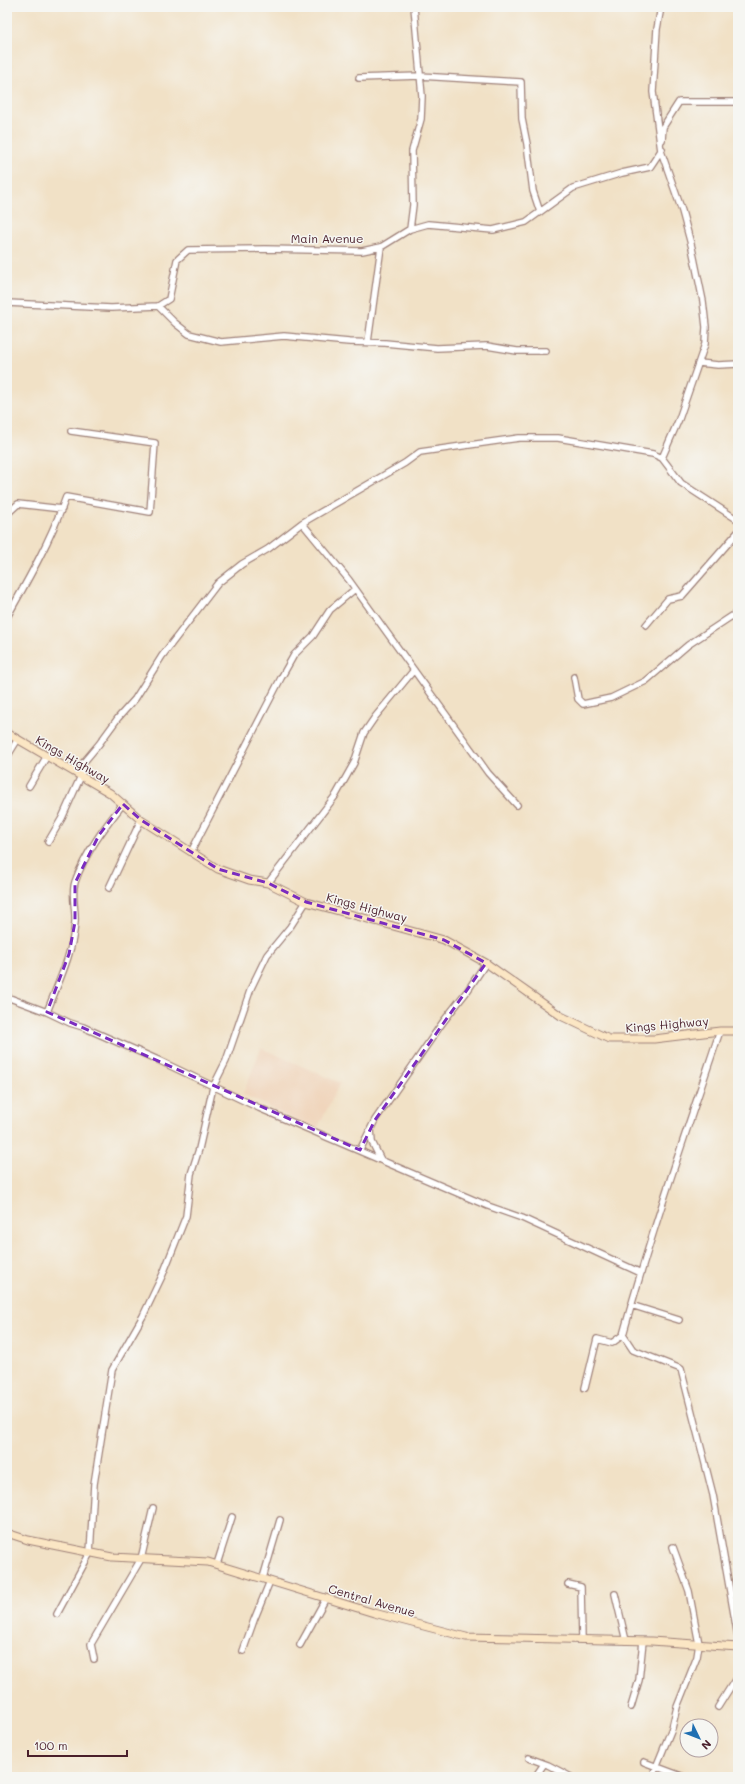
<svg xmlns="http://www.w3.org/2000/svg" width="745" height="1784" font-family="Mali,sans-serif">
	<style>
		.built { fill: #f0d5bc }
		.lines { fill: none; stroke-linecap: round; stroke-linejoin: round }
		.street-casing { stroke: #9e8078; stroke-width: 8 }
		.secondary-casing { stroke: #9e8078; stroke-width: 9 }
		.street { stroke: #fff; stroke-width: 5.5 }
		.secondary { stroke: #fbe6c4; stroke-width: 7 }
		.marked { fill: none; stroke: #7b2cbf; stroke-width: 3; stroke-dasharray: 8 5; stroke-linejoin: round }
		.labels { text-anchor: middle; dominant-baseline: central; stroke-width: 3; stroke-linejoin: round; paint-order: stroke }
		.street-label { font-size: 12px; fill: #4a1f2b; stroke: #f6f6f2 }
	</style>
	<rect width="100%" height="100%" fill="#f6f6f2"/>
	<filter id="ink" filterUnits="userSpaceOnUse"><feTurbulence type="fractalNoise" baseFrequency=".025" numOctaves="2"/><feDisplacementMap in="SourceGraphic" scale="8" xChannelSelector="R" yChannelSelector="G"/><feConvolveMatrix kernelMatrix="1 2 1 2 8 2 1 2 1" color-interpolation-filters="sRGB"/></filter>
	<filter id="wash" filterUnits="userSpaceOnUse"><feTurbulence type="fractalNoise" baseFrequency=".012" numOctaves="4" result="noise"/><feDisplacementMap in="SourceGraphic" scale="16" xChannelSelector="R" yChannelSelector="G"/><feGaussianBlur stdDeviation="0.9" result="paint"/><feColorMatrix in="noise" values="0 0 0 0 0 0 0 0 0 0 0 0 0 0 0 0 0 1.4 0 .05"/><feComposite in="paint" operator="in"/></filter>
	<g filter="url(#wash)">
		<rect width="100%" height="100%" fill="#f1e1c6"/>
		<!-- built -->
		<path class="built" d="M261,1048L340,1083L316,1131L243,1094Z"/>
	</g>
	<g filter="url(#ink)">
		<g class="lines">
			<!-- street casing -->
			<g class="street-casing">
				<path id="street" d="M359,78L420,76L521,82L522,119L527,144L533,191L540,212
					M662,140L663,127L679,102H738
					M410,229L413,205L412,151L421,119L422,96L414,7
					M7,303L111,308L158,306L169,299L177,260L188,250L265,249L362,251L381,247L410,229L428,224L493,230L526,222L573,188L622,173L650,167L662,149
					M158,306L175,323L189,334L221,342L284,336L349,342L385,343L437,348L487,346L517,351H546
					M368,342L381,247
					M699,363L718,365L738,364
					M662,458L681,483L738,520
					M7,514L18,504L62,509
					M302,523L349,580L488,773L517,805
					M7,617C29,578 51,539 66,497L150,512L155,443L71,431
					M646,625L668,599L682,596L738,532
					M574,677L578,699L583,704L611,698L646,681L688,645L738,612
					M7,757L18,739
					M29,786L47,756
					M48,842L62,818L81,776L83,763L99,744L118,718L135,699L162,656L218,583L242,564L268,549L302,523L405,463L420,452L519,438H558L653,454L662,458L679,419L705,344L706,327L703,301L692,248L682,211L661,151L653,92L657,29L661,7
					M191,852L281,678L294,655L313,636L330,610L355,589
					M268,883L336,795L354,763L364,733L375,717L414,670
					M109,888L141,820
					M7,997L47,1012L70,1023L83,1027L158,1060L259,1108L488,1206L522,1218L641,1273
					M47,1012C58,983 73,953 75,922C76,909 71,895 75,882C85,853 104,828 123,804
					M720,1031C686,1132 651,1233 623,1335L633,1350L681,1369L713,1495L738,1637
					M371,1129L372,1142L381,1160
					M360,1150L375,1120L443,1022L468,990L486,963
					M631,1305L679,1320
					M585,1388L597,1339L612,1343L623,1335
					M217,1564L232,1517
					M263,1578L280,1520
					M568,1584L581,1587L582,1640
					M615,1594L626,1641
					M57,1614L90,1553L94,1484L112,1370L143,1316L163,1274L186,1216L191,1174L199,1149L213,1087L226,1061L251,988L267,955L290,927L306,902
					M300,1645L326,1598
					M243,1651L254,1620L270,1581
					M94,1659L91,1644L141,1559L153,1508
					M631,1707L639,1680L643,1641
					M718,1707L738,1675
					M529,1758L548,1765L571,1777
					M644,1762L684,1777
					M535,1777L544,1764
					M652,1777L672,1728L677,1707L697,1657L699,1644L689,1591L673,1547"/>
			</g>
			<!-- secondary casing -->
			<g class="secondary-casing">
				<path id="secondary" d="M7,733L110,793L141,820L218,869L249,880L268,883L306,902L444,940L486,963L561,1016L609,1039H654L720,1031H738
					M7,1533L28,1540L112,1557L208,1562L374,1613L466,1637L651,1641L738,1647"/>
			</g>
			<!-- street -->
			<use href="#street" class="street"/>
			<!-- secondary -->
			<use href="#secondary" class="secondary"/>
		</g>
	</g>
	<!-- marked area -->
	<path class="marked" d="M123,804L141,820L218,869L268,883L306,902L444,940L486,963L375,1120L360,1150L47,1012L69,954L75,922V883L99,835Z"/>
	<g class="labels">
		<!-- street labels -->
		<g class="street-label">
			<text x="327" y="238">Main Avenue</text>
			<text transform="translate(73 759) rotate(30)">Kings Highway</text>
			<text transform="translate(367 907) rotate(15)">Kings Highway</text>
			<text transform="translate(667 1024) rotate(-5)">Kings Highway</text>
			<text transform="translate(372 1600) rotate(16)">Central Avenue</text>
		</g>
	</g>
	<!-- margin -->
	<rect width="745" height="1784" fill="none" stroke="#f6f6f2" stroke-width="24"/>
	<!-- north arrow -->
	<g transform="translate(699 1738) rotate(133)"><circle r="19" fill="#f6f6f2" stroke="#b1a0a2"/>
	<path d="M0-3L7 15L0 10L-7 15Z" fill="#1f6fb2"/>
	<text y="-6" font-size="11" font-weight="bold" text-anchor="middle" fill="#4a1f2b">N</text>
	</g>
	<!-- scale -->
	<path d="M28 1750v6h99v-6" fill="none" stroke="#4a1f2b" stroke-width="2"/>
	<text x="34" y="1750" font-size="12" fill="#4a1f2b" stroke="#f6f6f2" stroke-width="3" paint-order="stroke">100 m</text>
</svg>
